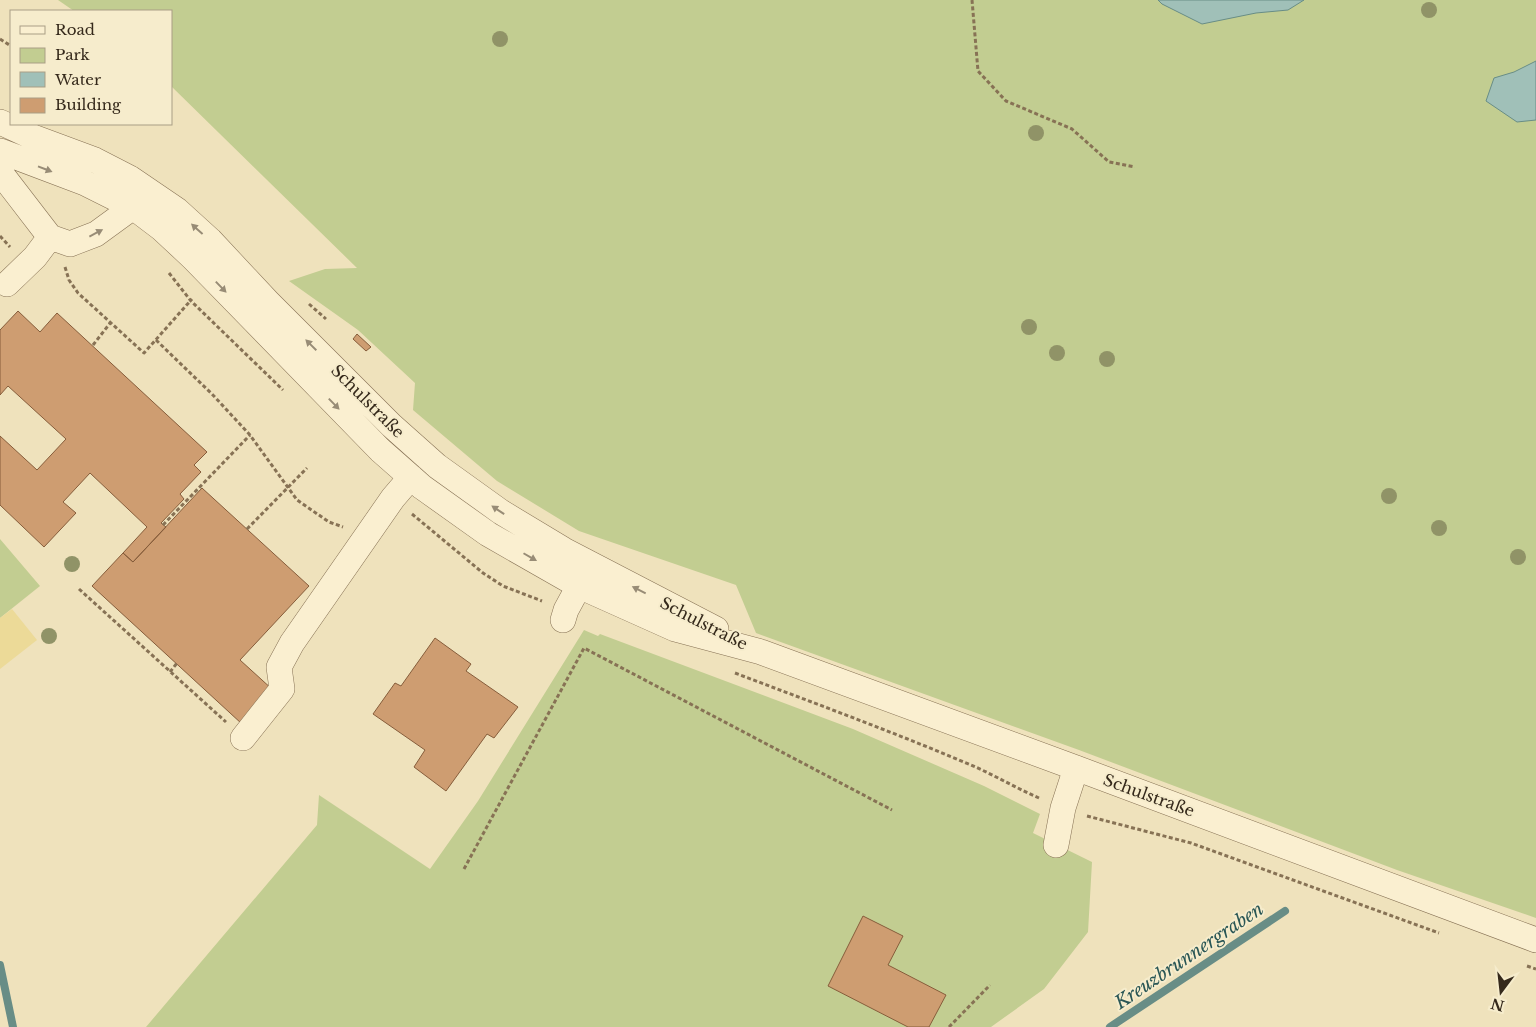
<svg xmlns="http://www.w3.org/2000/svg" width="1536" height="1027" font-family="'Libre Baskerville',serif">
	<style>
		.green { fill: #c2cd91 }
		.sand { fill: #ecda98 }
		.water { fill: #a0c0b8; stroke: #688d86 }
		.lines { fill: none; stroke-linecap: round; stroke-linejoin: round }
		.stream { stroke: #688d86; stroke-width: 8 }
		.building { fill: #ce9d71; stroke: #865d3b }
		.minor-casing { stroke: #877255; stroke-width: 26 }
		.path { stroke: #877255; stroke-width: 3; stroke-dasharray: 4 2.5; stroke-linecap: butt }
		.minor { stroke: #faefd0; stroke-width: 25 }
		.tree { fill: #909367 }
		.oneway { fill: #988c76 }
		.labels { text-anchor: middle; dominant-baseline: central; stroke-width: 4; stroke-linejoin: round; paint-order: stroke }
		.street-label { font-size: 16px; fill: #35291b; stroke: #f6eccc }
		.water-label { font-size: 18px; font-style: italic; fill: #295655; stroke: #f6eccc }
	</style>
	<rect width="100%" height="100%" fill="#efe2bc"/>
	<!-- green -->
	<path class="green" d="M58,0H1536V918L1397,870L1079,750L756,633L736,585L579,531L497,481L413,410L415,383L358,330L289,281L325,269L357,268L171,86V11H74Z
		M0,539L40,586L0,618Z
		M584,630L598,636L600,634L853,729L984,786L1040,814L1033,833L1092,862L1088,932L1044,989L991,1027H146L317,825L319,795L430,869L478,801Z"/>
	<!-- sand -->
	<path class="sand" d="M12,609L37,640L0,669V618Z"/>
	<!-- water -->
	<path class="water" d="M1158,0H1304L1288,10L1256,13L1202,24L1162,4Z
		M1536,61V120L1517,122L1486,101L1494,78L1514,72Z"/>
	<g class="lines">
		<!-- stream -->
		<path class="stream" d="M0,965L13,1027
			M1110,1027L1285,911"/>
	</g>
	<!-- building -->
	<path class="building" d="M18,311L40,332L57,313L207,452L194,465L201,472L180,494L184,499L161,523L166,527L133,562L123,553L147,527L90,473L63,502L76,513L44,547L0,505V436L37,470L66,439L8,386L0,395V330Z
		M357,334L371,347L366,351L353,339Z
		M202,488L309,586L240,660L273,690L242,724L92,586L123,553L133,562Z
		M435,638L471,664L466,671L518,707L494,738L487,734L446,791L414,767L425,750L373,714L395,683L401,686Z
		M863,916L903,936L888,965L946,995L929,1027H908L828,986Z"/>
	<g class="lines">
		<!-- minor casing -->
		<g class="minor-casing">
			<path id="minor" d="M0,122L33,137L95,160L130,178L177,210L210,240L267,301L391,425L437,466L501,512L564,550L716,629
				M0,151L85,183L133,207L162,229L192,257L380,450L422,487L488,534L579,586L675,629L761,652L1076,768L1536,940
				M0,172L50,237L70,244L96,234L133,207L131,191
				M7,284L35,257L50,237
				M563,620L566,610L579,586V569
				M243,738L282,689L279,667L292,643L393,498L411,477
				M1056,845L1063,808L1076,768"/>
		</g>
		<!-- path -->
		<path class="path" d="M972,0L978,71L1006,101L1072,129L1109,162L1135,167
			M0,39L11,46
			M0,236L10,247
			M65,267L69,280L78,293L144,353L192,299
			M169,273L191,301L283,390
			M309,304L326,319
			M156,340L212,394L250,435L297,500L329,522L343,527
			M93,345L111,322
			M412,514L483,573L503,586L542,601
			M163,525L250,435
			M247,529L307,468
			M79,589L226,722
			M170,672L177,663
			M735,673C814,703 893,732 971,765C994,775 1016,788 1039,798
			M1087,816L1191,843L1439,933
			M464,869L584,648L892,810
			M1527,966L1536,969
			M949,1027L990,985"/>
		<!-- minor -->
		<use href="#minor" class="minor"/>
	</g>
	<!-- trees -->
	<g class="tree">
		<circle cx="1429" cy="10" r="8"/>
		<circle cx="500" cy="39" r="8"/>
		<circle cx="1036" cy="133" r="8"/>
		<circle cx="1029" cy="327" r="8"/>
		<circle cx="1057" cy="353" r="8"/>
		<circle cx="1107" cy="359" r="8"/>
		<circle cx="1389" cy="496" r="8"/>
		<circle cx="1439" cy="528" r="8"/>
		<circle cx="1518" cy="557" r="8"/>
		<circle cx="72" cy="564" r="8"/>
		<circle cx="49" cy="636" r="8"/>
	</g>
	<!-- one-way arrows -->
	<defs><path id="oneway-solid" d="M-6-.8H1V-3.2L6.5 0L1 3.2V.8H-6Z" transform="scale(1.25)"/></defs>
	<g class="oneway">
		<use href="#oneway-solid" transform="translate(45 169) rotate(21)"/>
		<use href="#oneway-solid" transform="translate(197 229) rotate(-138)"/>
		<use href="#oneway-solid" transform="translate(96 233) rotate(-28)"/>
		<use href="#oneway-solid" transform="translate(221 287) rotate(46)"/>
		<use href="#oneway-solid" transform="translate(311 345) rotate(-135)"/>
		<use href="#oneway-solid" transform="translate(334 404) rotate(46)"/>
		<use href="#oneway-solid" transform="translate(498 510) rotate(-146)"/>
		<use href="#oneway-solid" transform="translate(530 557) rotate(30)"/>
		<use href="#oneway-solid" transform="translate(639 590) rotate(-153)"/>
	</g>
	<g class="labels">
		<!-- street labels -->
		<g class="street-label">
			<text transform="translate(368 401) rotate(45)">Schulstraße</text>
			<text transform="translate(704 623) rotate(27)">Schulstraße</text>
			<text transform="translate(1149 795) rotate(20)">Schulstraße</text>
		</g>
		<!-- water labels -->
		<g class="water-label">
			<text transform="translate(1189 956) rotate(-34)">Kreuzbrunnergraben</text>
		</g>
	</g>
	<!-- legend -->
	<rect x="10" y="10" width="162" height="115" fill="#f6eccc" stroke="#a99e85"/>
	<rect x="20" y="26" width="25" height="8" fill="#faefd0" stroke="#a99e85"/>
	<text x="55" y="35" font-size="15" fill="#35291b">Road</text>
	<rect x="20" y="48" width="25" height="15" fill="#c2cd91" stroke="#a99e85"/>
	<text x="55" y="60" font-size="15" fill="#35291b">Park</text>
	<rect x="20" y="72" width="25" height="15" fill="#a0c0b8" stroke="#a99e85"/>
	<text x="55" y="85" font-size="15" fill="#35291b">Water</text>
	<rect x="20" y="98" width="25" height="15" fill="#ce9d71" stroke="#a99e85"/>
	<text x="55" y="110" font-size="15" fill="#35291b">Building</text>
	<!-- north arrow -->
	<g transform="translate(1501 992) rotate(195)" stroke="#f6eccc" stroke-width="4" paint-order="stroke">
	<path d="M0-4L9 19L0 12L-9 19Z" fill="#35291b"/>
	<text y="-8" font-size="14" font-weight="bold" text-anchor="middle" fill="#35291b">N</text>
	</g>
</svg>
